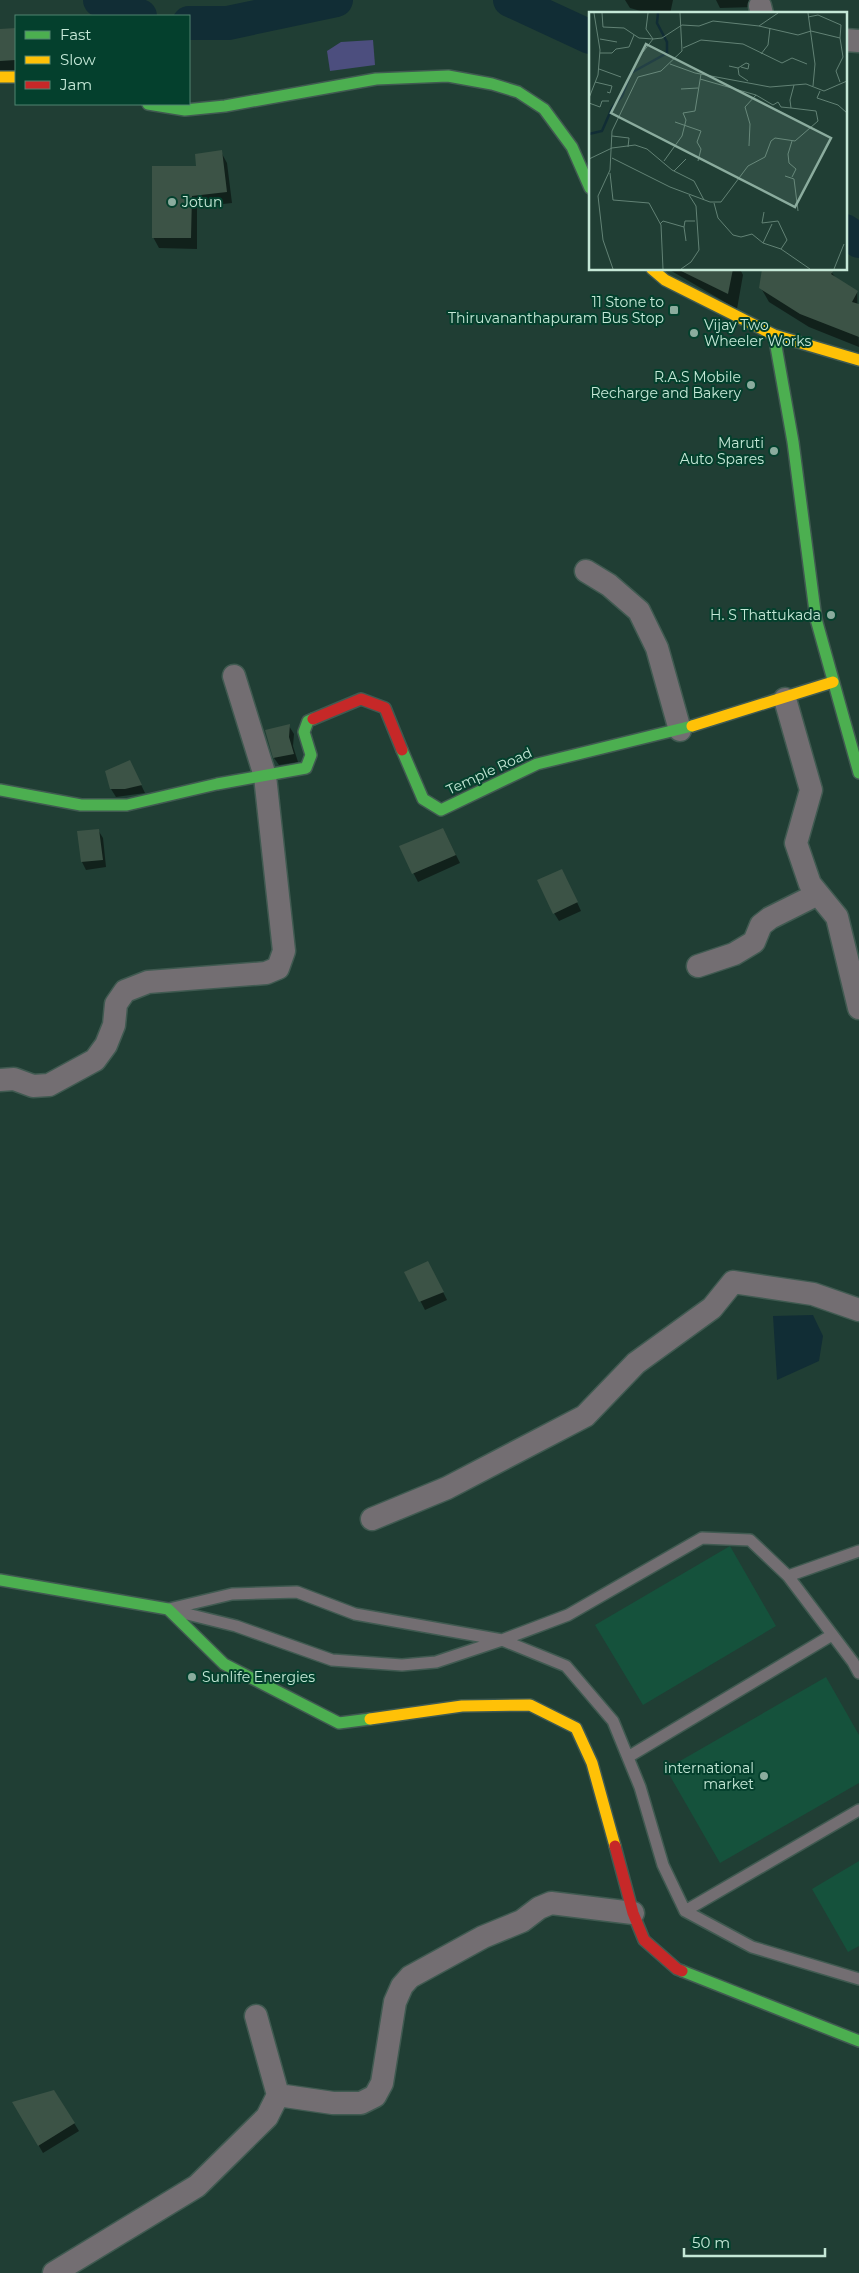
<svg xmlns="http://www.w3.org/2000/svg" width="859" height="2273" font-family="Montserrat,sans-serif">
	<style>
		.built { fill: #15523c }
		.green { fill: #4c4e7e }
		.water { fill: #112d35 }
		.shadow { fill: #0007 }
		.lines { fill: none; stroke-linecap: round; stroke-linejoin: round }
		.river { stroke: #112d35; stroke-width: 34 }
		.building { fill: #3c5346 }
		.lane-casing { stroke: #405a51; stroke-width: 14 }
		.street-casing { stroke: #405a51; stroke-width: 25 }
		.fast-casing { stroke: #405a51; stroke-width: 14 }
		.slow-casing { stroke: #405a51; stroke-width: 14 }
		.jam-casing { stroke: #405a51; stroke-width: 14 }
		.lane { stroke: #736e72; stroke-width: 11 }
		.street { stroke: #736e72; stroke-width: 22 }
		.fast { stroke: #4caf50; stroke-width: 11 }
		.slow { stroke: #ffc107; stroke-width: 11 }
		.jam { stroke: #c62828; stroke-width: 11 }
		.poi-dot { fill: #8bac9e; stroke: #04402d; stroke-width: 2 }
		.labels { text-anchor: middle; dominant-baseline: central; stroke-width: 4; stroke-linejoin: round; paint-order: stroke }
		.poi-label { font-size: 14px; fill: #c5e8d7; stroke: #04402d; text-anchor: end }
		.street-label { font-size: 14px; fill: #c5e8d7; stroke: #04402d }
		.inset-river { fill: none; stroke: #112d35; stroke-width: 2.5 }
		.inset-road { fill: none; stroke: #628275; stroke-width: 1 }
		.view { fill: #8bac9e; fill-opacity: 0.15; stroke: #8bac9e; stroke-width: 2.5 }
		.inset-edge { fill: none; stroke: #c5e8d7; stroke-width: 2.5 }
	</style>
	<rect width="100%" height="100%" fill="#203e34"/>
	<!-- built -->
	<path class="built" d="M730,1546L776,1626L643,1705L595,1625Z
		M826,1677L859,1735V1783L720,1863L666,1769Z
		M859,1861V1946L848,1952L812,1889Z"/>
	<!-- green -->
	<path class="green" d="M373,40L375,65L330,71L327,51L341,42Z"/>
	<!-- water -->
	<path class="water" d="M813,1315L823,1336L819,1361L777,1380L773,1316Z"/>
	<!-- shadow -->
	<path class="shadow" d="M625,0H673L670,14H651L630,8Z
		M716,0H764L754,7L720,8Z
		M16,29V71H0V30Z
		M221,152L227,163L232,203L197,207V249L159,248L153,237L197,168Z
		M668,269H740L743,275L737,309Z
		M763,269H824L832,273L836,278L857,292L859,347L809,327L769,302L761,288Z
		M289,726L294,734L293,746L298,762L279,765L274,758Z
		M134,770L145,793L116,797L111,789Z
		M98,830L103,838L106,867L86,870L82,862Z
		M447,837L460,863L418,882L400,847Z
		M566,878L581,911L559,921L554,913Z
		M432,1270L447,1300L425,1310L406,1273Z
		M54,2091L79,2131L43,2153L14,2103Z"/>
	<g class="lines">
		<!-- river -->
		<path class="river" d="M100,0L140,16
			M510,0L590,37
			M189,23H228L336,0
			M845,231L859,241"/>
	</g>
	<!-- building -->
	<path class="building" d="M16,28V60L0,61V29Z
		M222,150L227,192L192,196L191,238H152V166H196L195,154Z
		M677,269H733L728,294Z
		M762,269H835L831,274L858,291L852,302L859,304V337L800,314L759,288Z
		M290,724L289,737L294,754L273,758L265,730Z
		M130,760L142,785L125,789H110L105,771Z
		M443,828L456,855L412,874L399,846Z
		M99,829L103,860L81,862L77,831Z
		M562,869L578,902L553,914L537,880Z
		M428,1261L444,1292L419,1302L404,1272Z
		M54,2090L75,2123L38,2146L12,2102Z"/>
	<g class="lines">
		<!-- lane casing -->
		<g class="lane-casing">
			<path id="lane" d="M788,1576L853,1662L859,1673
				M169,1609L232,1594L297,1592L355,1614L502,1640L568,1615L702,1538L750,1540L788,1576L859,1551
				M179,1612L236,1626L332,1660L402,1665L436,1662L502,1640L566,1666L613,1721L640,1787L663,1865L685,1911L752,1947L859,1979
				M628,1757L832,1635
				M685,1911L859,1810"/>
		</g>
		<!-- street casing -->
		<g class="street-casing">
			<path id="street" d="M760,6L762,14
				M845,40L859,41
				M586,571L609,585L639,611L657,648L680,730
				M785,699L811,790L796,843L810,884L837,917L859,1008
				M698,966L734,954L754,942L761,925L770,918L818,894
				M0,1080L14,1079L33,1086L49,1085L95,1060L106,1045L114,1025L116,1004L125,991L148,982L266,973L278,968L284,951L265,776L234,676
				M372,1519L447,1488L585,1416L636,1363L712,1308L733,1282L813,1294L859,1310
				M278,2095L333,2103H361L375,2096L382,2083L395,2002L402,1986L410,1977L483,1937L522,1921L539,1908L551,1903L633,1913
				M54,2273L197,2186L267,2117L278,2095L256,2016"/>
		</g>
		<!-- fast casing -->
		<g class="fast-casing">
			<path id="fast" d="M148,104L185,110L225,106L376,79L448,76L492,84L518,92L544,109L572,147L590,188
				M774,335L793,442L816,619L859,773
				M402,750L423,799L441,810L537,764L692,726
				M0,790L81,805H127L217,784L306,768L311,755L304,732L308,721L313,719
				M0,1580L168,1609L224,1664L339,1723L370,1719
				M682,1971L859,2041"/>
		</g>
		<!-- slow casing -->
		<g class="slow-casing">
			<path id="slow" d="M0,77H16
				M652,269L665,280L774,335L859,360
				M692,726L833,682
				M370,1719L462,1706L530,1705L576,1728L592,1763L615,1846"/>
		</g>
		<!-- jam casing -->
		<g class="jam-casing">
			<path id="jam" d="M313,719L361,699L385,708L402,750
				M615,1846L633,1913L644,1940L677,1969L682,1971"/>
		</g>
		<!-- lane -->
		<use href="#lane" class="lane"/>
		<!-- street -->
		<use href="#street" class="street"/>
		<!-- fast -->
		<use href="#fast" class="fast"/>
		<!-- slow -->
		<use href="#slow" class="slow"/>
		<!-- jam -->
		<use href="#jam" class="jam"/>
	</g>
	<!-- markers -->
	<g class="poi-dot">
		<circle cx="172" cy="202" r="5"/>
		<rect x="669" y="305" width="10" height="10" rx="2.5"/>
		<circle cx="694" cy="333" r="5"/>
		<circle cx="751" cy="385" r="5"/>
		<circle cx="774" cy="451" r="5"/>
		<circle cx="831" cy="615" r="5"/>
		<circle cx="192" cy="1677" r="5"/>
		<circle cx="764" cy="1776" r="5"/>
	</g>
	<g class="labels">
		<!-- poi labels -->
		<g class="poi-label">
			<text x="182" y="202" text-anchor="start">Jotun</text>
			<text x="664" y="302">11 Stone to<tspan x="664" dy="16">Thiruvananthapuram Bus Stop</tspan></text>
			<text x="704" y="325" text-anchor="start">Vijay Two<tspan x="704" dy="16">Wheeler Works</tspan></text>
			<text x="741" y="377">R.A.S Mobile<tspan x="741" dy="16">Recharge and Bakery</tspan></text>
			<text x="764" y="443">Maruti<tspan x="764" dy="16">Auto Spares</tspan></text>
			<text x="821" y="615">H. S Thattukada</text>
			<text x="202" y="1677" text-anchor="start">Sunlife Energies</text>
			<text x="754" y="1768">international<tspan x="754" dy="16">market</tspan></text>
		</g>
		<!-- street labels -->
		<g class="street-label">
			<text transform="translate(489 771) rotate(-25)">Temple Road</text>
		</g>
	</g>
	<!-- overview -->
	<g transform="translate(589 12)">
		<rect width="258" height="258" fill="#203e34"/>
		<path class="inset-river" d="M0,122L13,119L23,96L33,84L42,61L78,41V30L68,11L69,1"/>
		<path class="inset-road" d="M13,1L14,15L35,16L50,26L64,27L54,40M59,1L57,17L64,27L73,26L93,13M219,1L226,52L224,74M219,5L229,3L252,13L251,26M93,13L110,14L124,9L170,14L209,23L222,19M170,14L189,1M222,19L251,26L254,45L247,59L251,70M11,27L28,30M94,36L112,28L154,32L193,51L203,46L218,52M11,41H23L27,37L40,35L45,23M172,42L179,33L181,16M81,52L106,61L181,75L217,72L235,79L258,69M140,54L149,56L150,63L159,69M149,56L157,51L160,52L159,57L152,55M10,57L32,65M111,67L167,83M6,70L23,74L21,81L18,80M92,77L109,76M231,79L228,86L249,93L258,101M0,86L9,63L11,38L5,1M0,91L11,95L13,89H20M86,110L112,119L108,130L112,137L109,149M23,124L40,126L39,135M203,129L199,142L200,151L207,157L203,165M160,134L161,112L156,95L167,83L184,93L189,90L192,95L202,96M23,136L46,133L58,137L83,158L105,169L115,188M23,146L81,175L121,190H132L159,154L176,145L182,129L186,126L206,129L229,109L227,99L202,96L201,88L205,73M0,147L23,136M75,149L93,124L97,108L94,101L106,99L112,62M85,159L97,147M21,161L24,188L60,191L72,213L74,257M196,164L205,167L209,199M125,191L129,206L144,223L152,225L163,222L174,231L192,237M175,200L173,211L189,209L198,228L192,237L221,257M71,212L74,209L95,215L97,229M95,215L96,209H106M174,231L183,212M24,257L14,228L9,184L21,158L23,119L49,65L72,59L93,39L91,1M92,257L102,250L110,238L107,194L100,183M245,257L255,232"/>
		<path class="view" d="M57,32L242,126L206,195L22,101Z"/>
		<rect width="258" height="258" class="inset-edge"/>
	</g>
	<!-- legend -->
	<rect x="15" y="15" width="175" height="90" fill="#04402d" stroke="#518371"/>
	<rect x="25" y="31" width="25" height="8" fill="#4caf50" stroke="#518371"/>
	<text x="60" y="40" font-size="15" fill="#c5e8d7">Fast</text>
	<rect x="25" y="56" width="25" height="8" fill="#ffc107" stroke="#518371"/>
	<text x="60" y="65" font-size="15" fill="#c5e8d7">Slow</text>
	<rect x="25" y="81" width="25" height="8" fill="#c62828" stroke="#518371"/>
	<text x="60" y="90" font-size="15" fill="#c5e8d7">Jam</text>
	<!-- scale -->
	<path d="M684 2248v8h141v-8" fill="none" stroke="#c5e8d7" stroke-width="2.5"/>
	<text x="692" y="2248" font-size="15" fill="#c5e8d7" stroke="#04402d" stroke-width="4" paint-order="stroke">50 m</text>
</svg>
